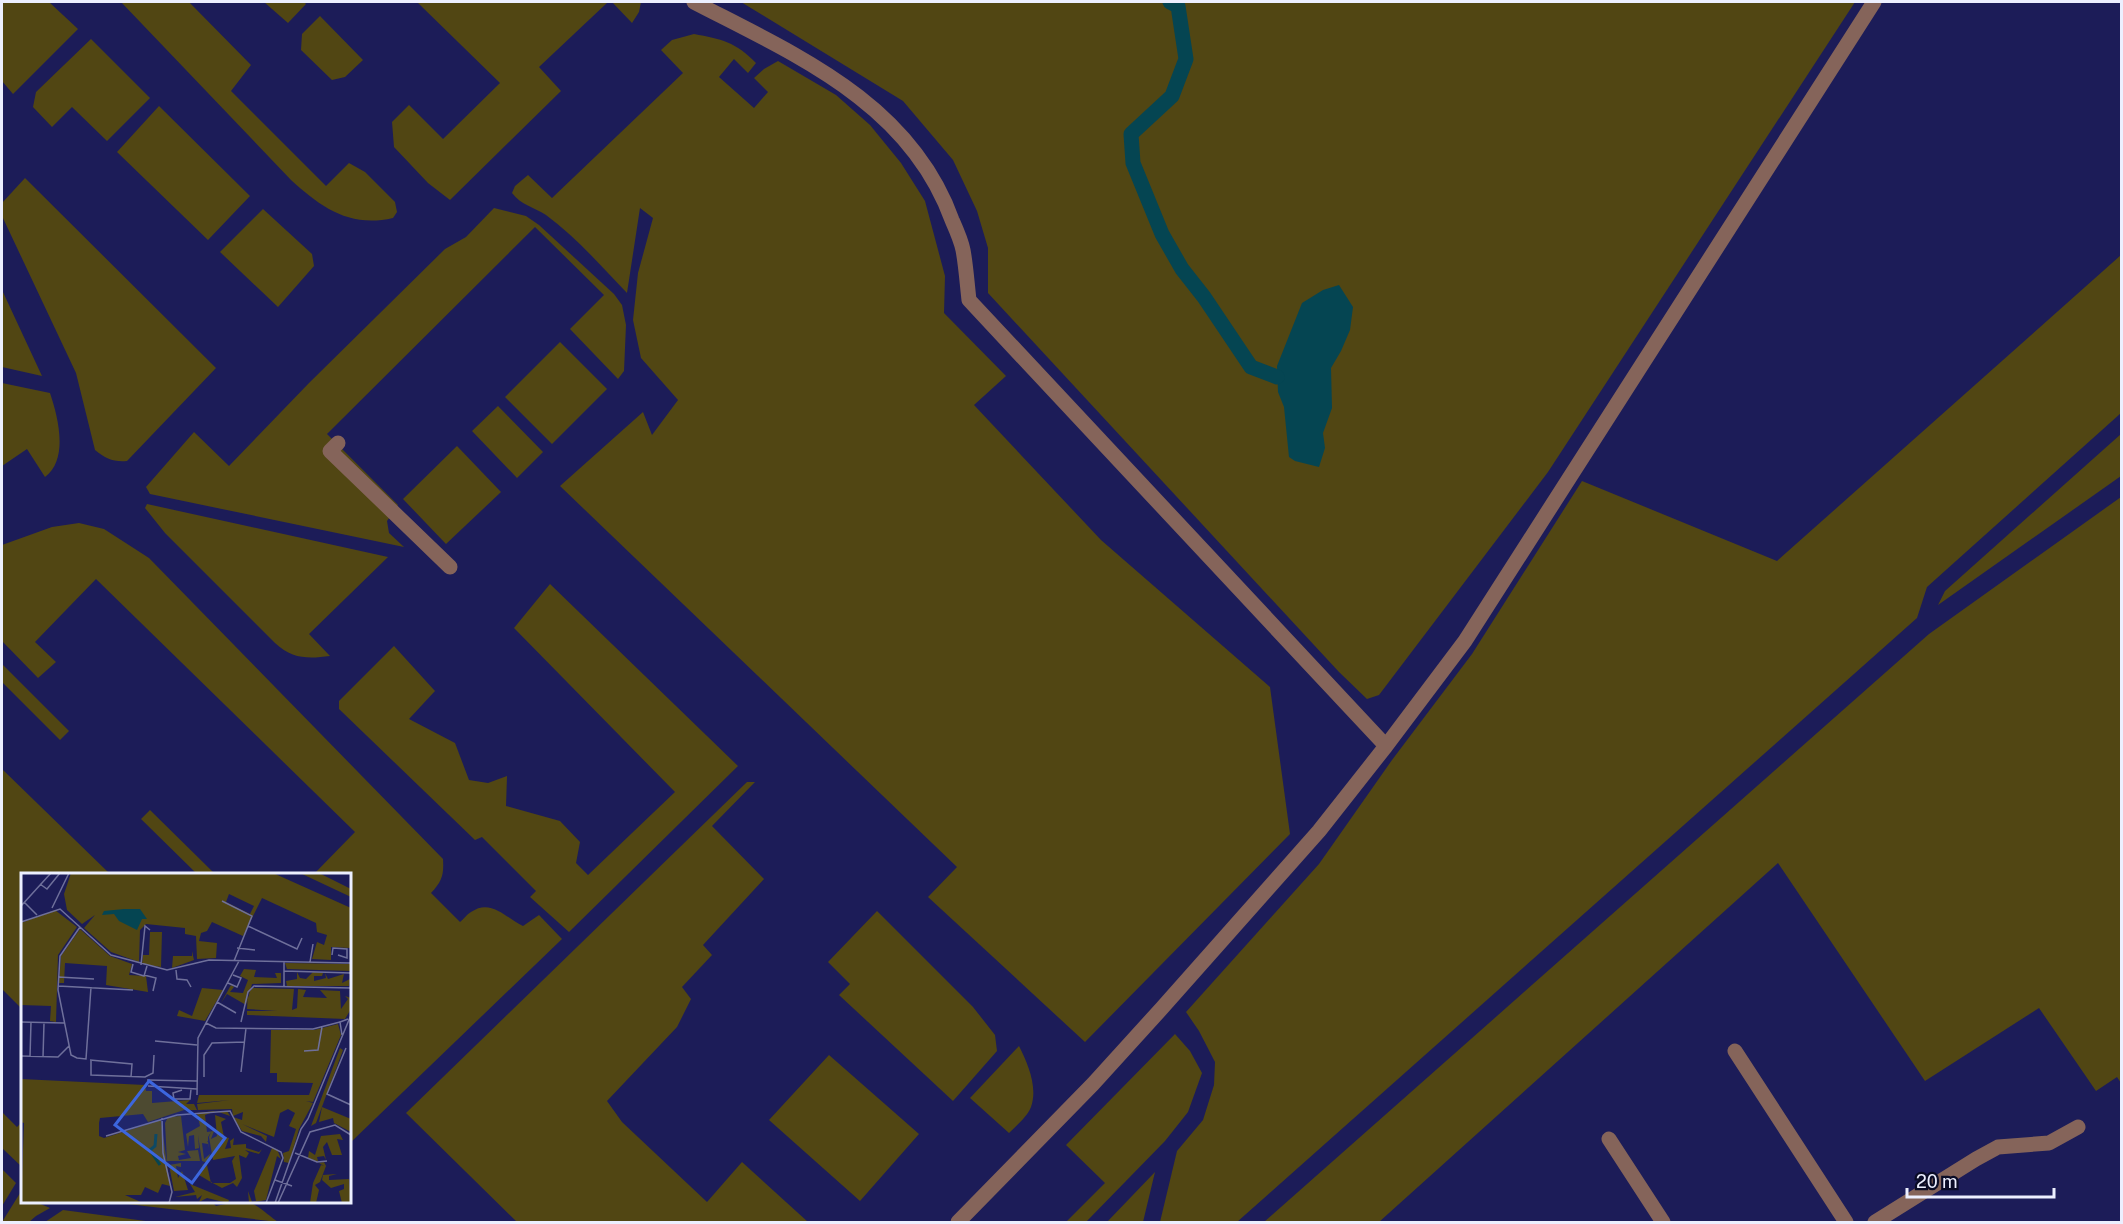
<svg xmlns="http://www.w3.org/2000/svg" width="2123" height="1224" font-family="'Public Sans',sans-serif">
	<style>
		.green { fill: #514613 }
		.water { fill: #054552 }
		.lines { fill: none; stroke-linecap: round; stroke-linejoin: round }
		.stream { stroke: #054552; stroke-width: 15 }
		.minor { stroke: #85645a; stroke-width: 15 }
		.inset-river { fill: none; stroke: #054552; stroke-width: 3 }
		.inset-road { fill: none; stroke: #6f709b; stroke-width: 1.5 }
		.view { fill: #3c66de; fill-opacity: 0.15; stroke: #3c66de; stroke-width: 3 }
		.inset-edge { fill: none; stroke: #ecefff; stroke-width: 3 }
	</style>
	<rect width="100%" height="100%" fill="#1c1c58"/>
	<!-- green -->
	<path class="green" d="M2,2H49L78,29L13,94L2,81Z
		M121,2H189L251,65L231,91L326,186L349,163L365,172L395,202L397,212L393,218C349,228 321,207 291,180Z
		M264,2H304L306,4L288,23Z
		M417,2H608L539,67L561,91L450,200L428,183L394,147L392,122L409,105L443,139L500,83Z
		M612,2H641L639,12L632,23Z
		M741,2H1855L1548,472L1379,695L1367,699L1339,672L988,293V248L977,211L953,160L903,101Z
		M320,16L363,60L345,77L332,80L301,50L302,34Z
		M694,34C721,39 736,42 756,63L748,73L734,59L719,77L754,108L768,92L754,78L764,69L778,61L836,95L870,125L901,163L925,201L945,276L944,313L1006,376L974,405L1101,540L1270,687L1290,834L1085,1042L928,897L957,867L560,486L643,412L652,435L678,400L641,358L633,320L638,273L653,218L640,208L627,293C601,266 576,237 546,215C534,207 521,205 512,193L515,186L528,175L552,198L683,73L661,50L672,40Z
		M91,39L150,98L107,141L72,107L52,127L33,107L36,92Z
		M159,106L250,196L208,240L117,152Z
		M25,178L216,368L127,461C113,462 106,459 95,450L76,373L2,216V203Z
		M494,208L526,216L539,225L614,294L622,305L626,325L624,371L618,379L570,329L604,295L535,227L327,434L398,505L387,521L389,533L404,547L150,494L146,487L194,432L229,466L309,383L445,249L466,237Z
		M263,209L312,254L314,266L278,307L220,252Z
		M2121,255V413L1927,587L1917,618L1237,1222H1160L1177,1151L1203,1120L1214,1085L1215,1062L1199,1031L1186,1012L1319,864L1392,760L1472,654L1582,481L1777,561Z
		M2,290L42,376L2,367Z
		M560,342L607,389L552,444L505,397Z
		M2,383L50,393C58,417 69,459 45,477L27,449L2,466Z
		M498,406L543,452L517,478L472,431Z
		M2121,434V476L1938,605L1945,591Z
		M457,446L501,492L446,544L403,499Z
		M2121,497V1083L2117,1077L2096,1091L2039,1008L1925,1081L1778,863L1379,1222H1264L1929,634Z
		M147,504L388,557L309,634L330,656C308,659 292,659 275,643L165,533L145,508Z
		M79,523L104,529L149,558L443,859C444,875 442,881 431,893L460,922C464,919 467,914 471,912C491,898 506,918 523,926L539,915L562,939L350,1143V874H314L355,832L96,579L35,642L56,662L38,678L2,641V545L52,527Z
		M550,584L738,766L569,932L530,897L536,891L482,837L475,840L339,709V701L394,646L435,691L409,719L455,743L469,780L488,783L507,776L506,806L560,821L580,842L576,863L588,875L675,792L514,628Z
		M2,664L69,731L60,740L2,682Z
		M2,769L110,874H22V1009L2,989Z
		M747,782H755L712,826L764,879L703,945L712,955L682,987L691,999L677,1027L607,1101L622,1122L707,1202L742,1162L808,1222H517L406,1113Z
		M150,810L215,874H197L141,819Z
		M877,911L973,1007L995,1035L997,1051L953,1101L839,995L850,984L828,962Z
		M1175,1034L1190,1051L1202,1073L1188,1112L1165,1141L1086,1222H1066L1105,1183L1066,1145Z
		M1019,1046C1028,1064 1038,1087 1031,1107C1027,1117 1017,1125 1009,1133L970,1098Z
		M829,1055L919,1134L860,1201L769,1120Z
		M2,1112L17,1127L22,1122V1167L2,1148Z
		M2,1169L16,1183L2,1206Z
		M1155,1172L1143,1222H1107Z
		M22,1190V1202H36L50,1208L36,1216L29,1222H2Z
		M111,1202H212L216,1206C253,1198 249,1200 278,1222Z
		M63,1210L153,1222H45Z"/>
	<!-- water -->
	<path class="water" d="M1339,285L1353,307L1350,330L1341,351L1331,368L1332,408L1323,433L1325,448L1319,467L1295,461L1289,457L1284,407L1278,392L1277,366L1302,303L1323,290Z"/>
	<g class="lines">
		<!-- stream -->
		<path class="stream" d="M1170,2L1178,6L1186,59L1172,96L1131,134L1133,163L1162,234L1182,269L1204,297L1251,367L1277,377"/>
		<!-- minor -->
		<path class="minor" d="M694,2C796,55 910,103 952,220C956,229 961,240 963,250C966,266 967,283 969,300L1386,746
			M338,443L330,451L450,567
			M1735,1051L1846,1222
			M1609,1139L1663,1222
			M958,1222L1093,1084L1162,1008L1319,831L1386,746L1465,641L1874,2
			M1875,1222L1976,1159L1998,1147L2049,1143L2078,1127"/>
	</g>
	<!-- overview -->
	<g transform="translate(21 873)">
		<rect width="330" height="330" fill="#1c1c58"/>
		<path d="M50,0H252L330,35L329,75L310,74V87L291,86L296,69L303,72L306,62L296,59L295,50L241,25L222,63L191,49L186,58L180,60L178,68L196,70L195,85L176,86L175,63L164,61V55L125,51L119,57L118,89L90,79L63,55L74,42L61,51L46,37L43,21ZM208,21L233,33L229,41L205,29ZM279,0L300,1L330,16V24ZM34,37L56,54L37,82L35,149L29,148L30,133L0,132V50ZM59,56L89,83L111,91L108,102L125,103L127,119L85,112L86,93L44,90L43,110H38L40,83ZM129,59H141L140,94L121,91L122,82H128ZM171,78L173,87L151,95L152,83H171ZM264,90L330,91V98L266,96ZM223,96L235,97L233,104L256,105L254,100H260V110L231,111L225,132L206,121L200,130L210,112L213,114L209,119L222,120L227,107L219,103ZM276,99L279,105L285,106L292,99L302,100L301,103H293V108L305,105L304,100L307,106L323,101L321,110L329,106L328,113H266L265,108L276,106ZM181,115L202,117L184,148L156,143L158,137L171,143ZM232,115L273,116L271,137L276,135L277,116L285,117L282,124L306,125L299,117L319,118L320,136L327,126L324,123L330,125V136L324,146L226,142V138H256L226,136L227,120ZM317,151L320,162L292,229L285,228L292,230L278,256L268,290L263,289L262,280L268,278L275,256L268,253L274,240L267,236L259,240L253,264L221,251L246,263L245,269L240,263L221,258L212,244L221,247L222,239L212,243L211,236L177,237L176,231L209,227L176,230L178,222H288L292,210L256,209V200H249L250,157H293ZM319,175L322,177L295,250L290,253ZM0,206L124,212L125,218H131V230L169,227L174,222L165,231H173L176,237H163L127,249L122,241L79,245L78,250V263L83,265L140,247L149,313L141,311L137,320L124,314L120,322H104L122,330H0L3,250L0,249ZM301,234L330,246V259L313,250L312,245L298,249ZM193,238H206L209,243L195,238L184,242L186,259L193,258L190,266L196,263L194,242L205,246L200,249L203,264L208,265L204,276L210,275L209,268L213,265L212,272L225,271V275L238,279L241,276L238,281L224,277L228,280L225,285L218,282L221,305L216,314L212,310L201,315L188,308L178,302L182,291L186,292L190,310H209L215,306L211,288L214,283L192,287L188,264L190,259L187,264V268L186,269H187L188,276L187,271L181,270L183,286L189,281L187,290L181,288L177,262L178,275L174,276L173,262L168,263L167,274L165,261L179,253L176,240ZM160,243L164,277L157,279L165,281L157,283L158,287L170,285L166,278L177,277L179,288H146L144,250L147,244ZM319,261L322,267L316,266L321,282H311L306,269L302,274L305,287L303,283L296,284L297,288H304L297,289L287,285L288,278L294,282L300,263ZM251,275L256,276L260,286L256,283L245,327L228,330L227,318L231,329L235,328L233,318ZM303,289L305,293L299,309L294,312L298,317L295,330H289L292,310L300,292L303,293L298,290ZM160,290V294L155,293L157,305L161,298L167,317L153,318L148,292ZM316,301L308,303V307L328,306L330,330H321L318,318L323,316V311L310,315L301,307L302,302ZM169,311L208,327L207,330L186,325L178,329L181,322L176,326L175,322L154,324L174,319Z" fill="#514613" fill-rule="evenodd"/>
		<path d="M103,36H119L126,46H121L116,57L98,48L93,41L81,42L83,38Z" fill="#054552"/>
		<path class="inset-river" d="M135,261L134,273L129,277L139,292"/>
		<path class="inset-road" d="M19,11L26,16L39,0M201,28L231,43L213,88M3,29L16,42M0,33L30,0M31,35L48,0M0,49L39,36L90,82L146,97L188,87L330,90M227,53L276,76L281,65M59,54L39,83L37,117L50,182L56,185L65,186L70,114M216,75L234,77M311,82L312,75L326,76V85L317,82M289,89L292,71M112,91L110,99L123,103L126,93M120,92L124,53L129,57M155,97L156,106L166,107L170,114M263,98L330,100M123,102L135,105L132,118M37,104L73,106M207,110L216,114L220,105L212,102M37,113L112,117M263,114V88M196,129L215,140M0,149L43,150M220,149L227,119L233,113L330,115M185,150L195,155L292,156L319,149M321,162L319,149L327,146M134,168L176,172M325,175L306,221L330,232M283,178L297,177L301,154M0,183L37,184L48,173M9,184L10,149M22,184L23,150M69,187L111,191L110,204M70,187V202L124,204L132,200L133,182M220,199L225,155M183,204V182L191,170L224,169M126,207L176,208M127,213L176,216M161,217L152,220L153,226H169L170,216M176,222L177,165L218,88M141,245L142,280L151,319L148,330M85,263L156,242L209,238L220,259L260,279L262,285L245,330M274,280L296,289L306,288M254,307L271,313M254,330L280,256L287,246L330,142M257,330L289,259L314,252L330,262"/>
		<path class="view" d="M128,208L204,265L171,310L94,252Z"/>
		<rect width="330" height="330" class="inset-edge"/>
	</g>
	<!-- border -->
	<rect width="2123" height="1224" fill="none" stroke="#ecefff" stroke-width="6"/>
	<!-- scale -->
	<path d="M1907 1188v9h147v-9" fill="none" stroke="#ecefff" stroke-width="3"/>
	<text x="1916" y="1188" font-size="18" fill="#ecefff" stroke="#0a0c26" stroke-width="4.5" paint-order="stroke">20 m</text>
</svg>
